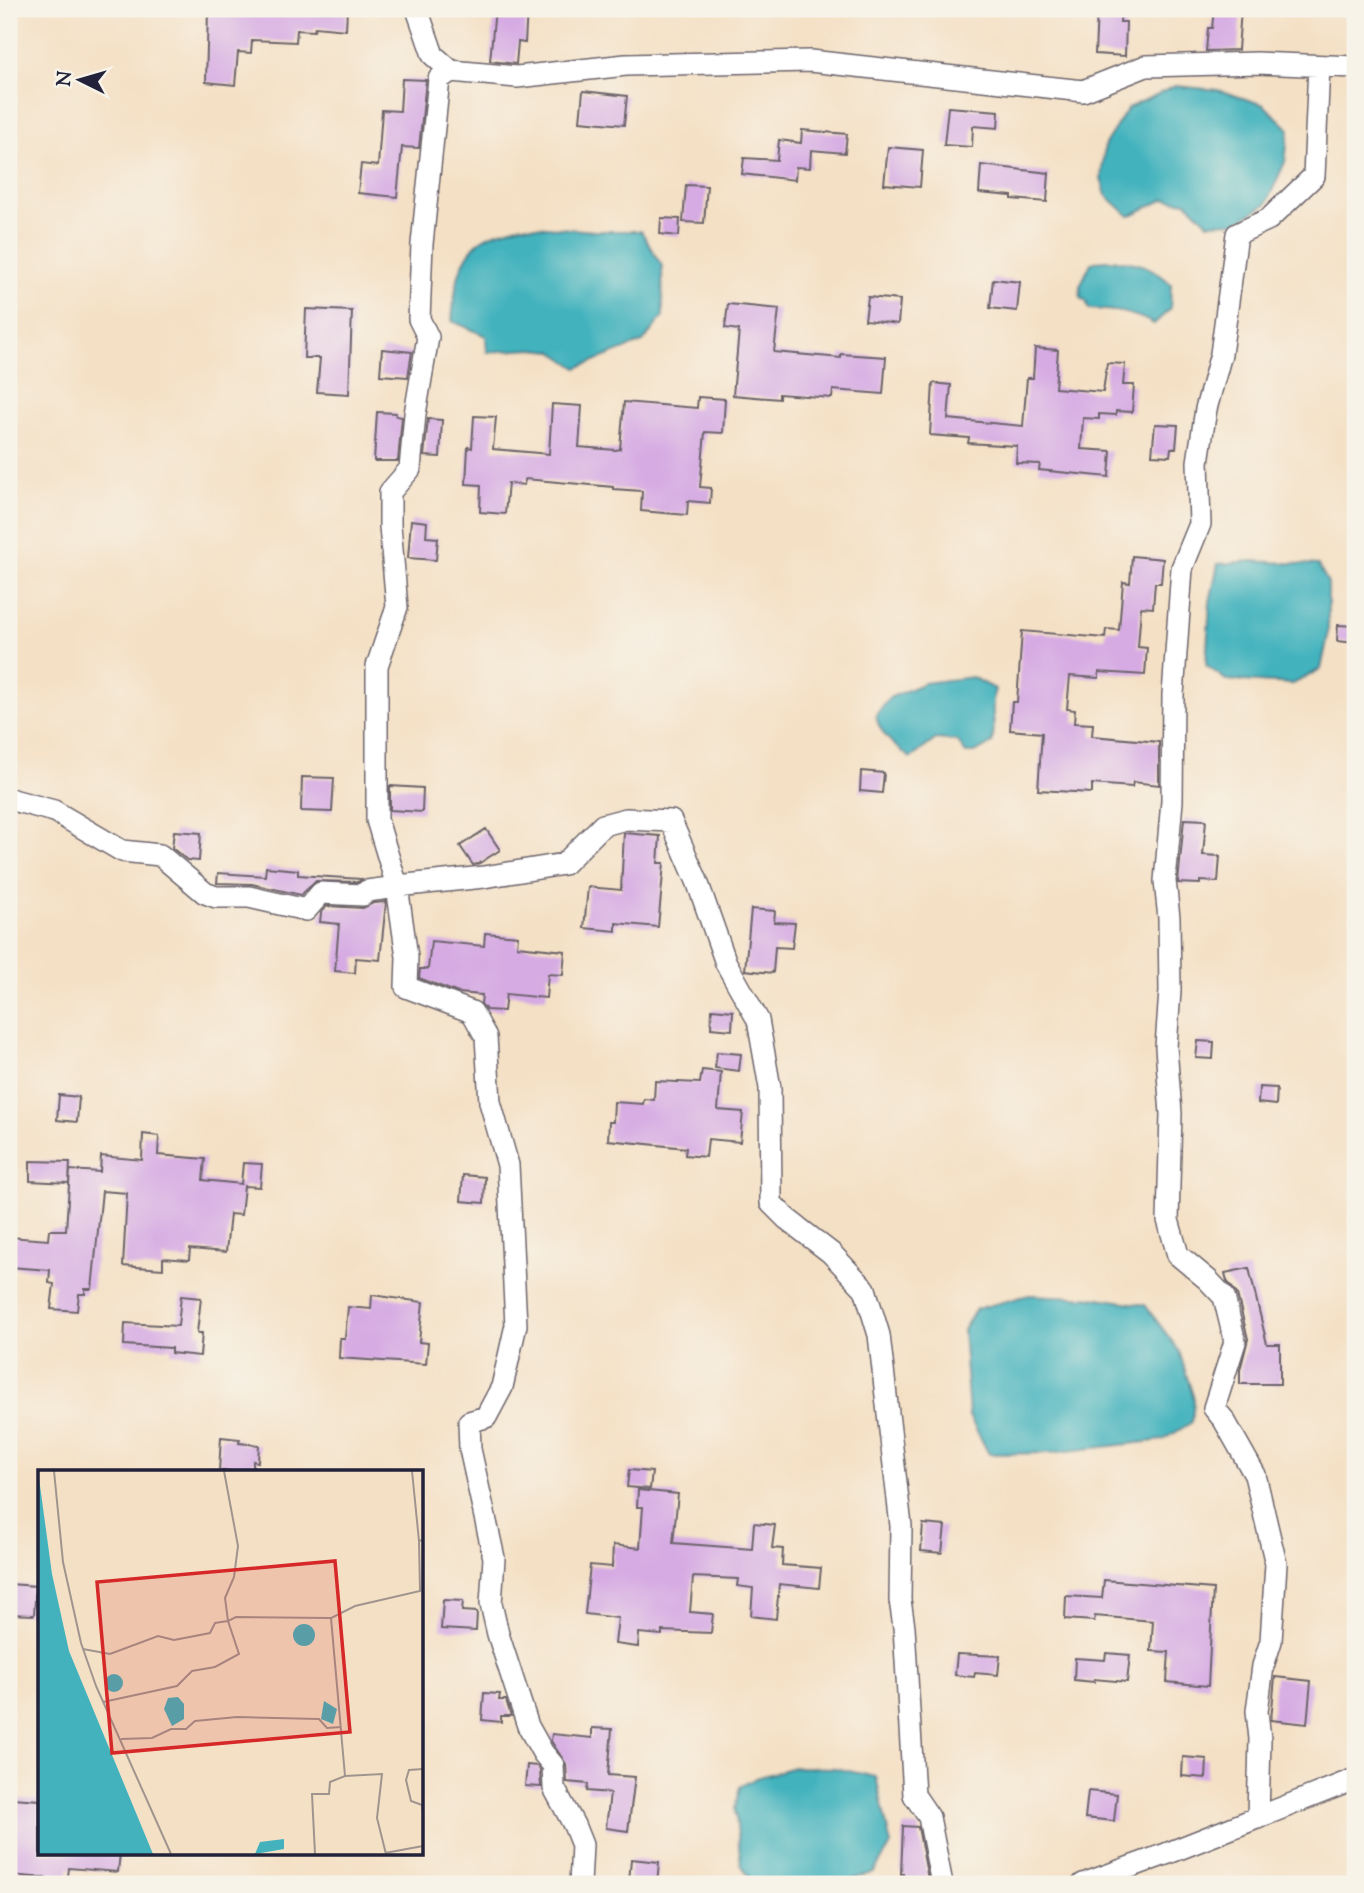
<svg xmlns="http://www.w3.org/2000/svg" width="1364" height="1893" font-family="'Sorts Mill Goudy',serif">
	<style>
		.water { fill: #43b2bd; stroke: #326a7c; stroke-width: 2 }
		.building { fill: #d6abe3 }
		.lines { fill: none; stroke-linecap: round; stroke-linejoin: round }
		.minor-casing { stroke: #6c646b; stroke-width: 24 }
		.minor { stroke: #fff; stroke-width: 21 }
		.inset-road { fill: none; stroke: #a0948e; stroke-width: 2 }
		.view { fill: #d62828; fill-opacity: 0.15; stroke: #d62828; stroke-width: 3.5 }
		.inset-edge { fill: none; stroke: #22223b; stroke-width: 3.5 }
	</style>
	<rect width="100%" height="100%" fill="#f7f3e8"/>
	<filter id="ink" filterUnits="userSpaceOnUse"><feTurbulence type="fractalNoise" baseFrequency=".0143" numOctaves="2"/><feDisplacementMap in="SourceGraphic" scale="14" xChannelSelector="R" yChannelSelector="G"/><feConvolveMatrix kernelMatrix="1 2 1 2 8 2 1 2 1" color-interpolation-filters="sRGB"/></filter>
	<filter id="wash" filterUnits="userSpaceOnUse"><feTurbulence type="fractalNoise" baseFrequency=".00686" numOctaves="4" result="noise"/><feDisplacementMap in="SourceGraphic" scale="28" xChannelSelector="R" yChannelSelector="G"/><feGaussianBlur stdDeviation="1.57" result="paint"/><feColorMatrix in="noise" values="0 0 0 0 0 0 0 0 0 0 0 0 0 0 0 0 0 1.4 0 .05"/><feComposite in="paint" operator="in"/></filter>
	<g filter="url(#wash)">
		<rect width="100%" height="100%" fill="#f4e0c5"/>
		<!-- water -->
		<path class="water" d="M1175,86L1218,90L1264,105L1289,129L1285,162L1266,204L1237,222L1208,223L1187,202L1165,199L1129,216L1106,195L1101,179L1105,144L1128,108Z
			M522,225L594,231H641L662,266L663,316L643,342L577,368L552,351L533,349L487,352L486,336L452,321C455,292 456,261 481,240C491,232 510,229 522,225Z
			M1104,260C1133,261 1149,263 1171,284L1170,309L1154,324C1132,312 1114,310 1089,309L1086,301L1081,298L1080,286L1091,263Z
			M1252,561L1318,565L1328,583V636L1321,669L1293,684L1226,680L1206,665L1210,602L1218,564Z
			M972,677L995,689C989,708 997,724 992,743L975,753H966L957,741L936,739L911,758C896,748 878,733 876,715L889,698L924,683Z
			M1029,1295L1098,1298L1145,1305L1179,1351L1194,1399L1192,1422L1163,1440L1050,1453L989,1454L969,1416L963,1330L976,1309Z
			M794,1767L835,1768L876,1777L891,1845L874,1872L839,1884H753L741,1864L735,1808L740,1787L756,1778Z"/>
		<g id="blocks">
			<!-- building -->
			<path class="building" d="M241,9H347L346,30L315,27L314,31L297,30L296,42L252,40L251,53L238,52L235,85L206,82L208,11L229,12V10L241,11Z
				M495,9H527L525,43L518,42L516,64L490,61Z
				M1097,9H1121L1120,22H1126L1125,56L1095,54Z
				M1214,9H1241L1238,50L1206,51L1208,28H1212Z
				M402,79L426,80L419,148L402,147L397,197L358,193L361,164L378,166L382,110L400,111Z
				M583,91L627,96L624,125L580,121Z
				M948,107L999,111L998,128L973,126L972,147L944,145Z
				M802,130L847,134L845,153L811,150L810,168L796,167L795,180L742,174L744,158L777,160L779,140L801,143Z
				M888,147L923,150L920,187L884,184Z
				M981,165L1049,173L1047,202L1012,199V196L979,193Z
				M686,185L707,186L704,223L683,222Z
				M661,218L680,219L679,236L660,234Z
				M993,279L1020,282L1017,311L990,308Z
				M868,297L900,300L898,324L865,320Z
				M728,304L779,309L774,352L841,358V354L886,357L883,394L833,390L832,398L779,394V399L733,395L739,330L725,328Z
				M306,309L352,311L349,394L317,392L320,358H304Z
				M1035,348L1058,350L1055,388L1103,392L1107,363L1125,364L1123,385H1134L1132,412L1116,411V415L1099,414V419L1083,418L1081,449L1111,451L1109,477L1039,470L1040,464L1016,463L1017,446L968,443L969,438L930,435L933,383L951,385L948,419L1023,426L1027,378H1033Z
				M382,349L412,352L408,377L380,375Z
				M698,397L725,399L723,433L705,432L700,487L711,488L710,503L688,501L687,515L641,511L642,491L613,489V487L525,479L524,485L508,483L505,514L480,512L481,485L466,484L468,447L472,448L474,416L496,417L493,449L549,454L552,404L582,406L579,447L616,450L620,449L624,402L697,408Z
				M377,412L396,413V416L402,417L398,461H374Z
				M428,419L442,420L440,457L424,456Z
				M1155,424L1178,425L1176,448H1171L1170,456L1152,455Z
				M411,520L427,522L426,537L438,538L436,560L408,558Z
				M1132,556L1163,559L1161,583H1155L1153,608L1141,607L1138,647L1147,648L1145,675L1099,672V678L1070,676L1067,709L1075,710L1074,723L1093,724L1092,736L1159,742V785L1133,782L1132,787L1092,784V793L1038,790L1042,733L1010,730L1012,702H1017L1022,631L1105,638L1106,629L1119,630L1123,582L1130,583Z
				M1338,625L1355,626V643L1337,641Z
				M861,771L884,773L882,793L860,791Z
				M302,777L334,778L332,812L301,811Z
				M390,786L423,788L422,812L390,810Z
				M1184,819L1206,820L1203,855L1220,856L1218,882L1200,881V884L1178,883Z
				M486,829L500,850L478,864L473,865L460,846Z
				M174,831L201,833L199,861L187,860L172,848Z
				M624,833L660,836L658,863H664L658,927L616,923V931L584,928L588,887L621,890Z
				M266,867L298,870V875L362,879L358,882L316,881L301,895L252,884L217,883L218,873L265,876Z
				M386,902L380,960L356,958L355,973L335,971L339,924L320,922L321,913L327,906L363,908L373,903Z
				M751,909L775,911L774,922L795,923L792,948L775,947L773,973L745,970Z
				M485,933L518,936L517,946L565,951L563,975L548,974L546,998L506,994L504,1011L486,1010L481,1004L482,995L458,993L419,978L420,969H428L431,941L484,946Z
				M712,1009L733,1011L732,1030L711,1028Z
				M1198,1041L1214,1042L1213,1059L1196,1058Z
				M717,1052L741,1054L739,1071L715,1068Z
				M702,1070L721,1072L718,1110L743,1112L740,1142L708,1139L706,1157L685,1155L686,1148L608,1140L609,1122H613L614,1102L643,1104L644,1099L654,1100L655,1081L700,1083Z
				M1259,1087L1277,1088L1276,1105L1258,1103Z
				M59,1095L79,1097L77,1122L57,1120Z
				M143,1134L159,1136L158,1155L205,1159L203,1180L241,1184L243,1163L262,1164L260,1187L244,1186L241,1215L230,1214L226,1252L190,1249L189,1260L163,1258V1269L123,1266L127,1193L102,1191L92,1289H85V1294H79L77,1311L51,1309L54,1284L49,1283L50,1270L9,1267V1237L48,1240L49,1230H66L70,1170L100,1172L101,1156L142,1160Z
				M30,1161L70,1162L69,1183L30,1181Z
				M463,1175L485,1177L484,1203L461,1201Z
				M1249,1268L1267,1344H1280V1384H1240V1370L1248,1339L1237,1294L1227,1281L1225,1273Z
				M372,1295L423,1302L419,1342L428,1343L426,1364L339,1358L340,1338H345L348,1307L371,1309Z
				M181,1296L201,1298L197,1333H202L200,1356L171,1353V1348L124,1345L125,1323L178,1326Z
				M221,1437L240,1439L239,1443L259,1445L258,1462L253,1461V1471H219Z
				M629,1470L652,1472L650,1489L627,1487Z
				M638,1490L678,1494L673,1543L752,1549L754,1523L775,1525L772,1548L783,1549L782,1565L821,1568L819,1588L779,1584L776,1619L751,1616L753,1588L737,1586L738,1579L693,1577L690,1612L713,1614L711,1633L662,1631V1635L639,1633L638,1647L615,1644L618,1618L585,1614L590,1565L612,1567L613,1545L640,1548L643,1507H637Z
				M923,1524L945,1526L942,1553L921,1551Z
				M1104,1580L1213,1589L1208,1686L1167,1682L1169,1652L1151,1651L1153,1621L1095,1616L1094,1621L1065,1619L1066,1596L1102,1598Z
				M9,1584L36,1586L34,1615L9,1614Z
				M443,1600L463,1601L462,1611L477,1612L476,1631L441,1629Z
				M1106,1653L1130,1655L1127,1682L1094,1679V1682L1074,1680L1075,1658L1105,1660Z
				M957,1654L1000,1656L998,1675L975,1673L974,1677L955,1675Z
				M1275,1677L1311,1681L1307,1724L1271,1720Z
				M484,1693L500,1694L499,1700H506L511,1716H501V1722L482,1720Z
				M592,1728L612,1729L608,1775L635,1777L628,1831L606,1828L610,1793L587,1791L588,1784L567,1782L566,1764L551,1741L552,1734L592,1738Z
				M1183,1757L1207,1759L1206,1778L1182,1776Z
				M527,1765L537,1766L540,1770L541,1787L525,1786Z
				M1088,1791L1117,1794L1114,1821L1085,1818Z
				M12,1798L40,1800V1853H120L118,1872L69,1868L67,1884H44L45,1878L9,1875Z
				M903,1826L918,1827L929,1884H905L903,1874H901Z
				M631,1859L659,1862L657,1884L629,1881Z"/>
		</g>
	</g>
	<g filter="url(#ink)">
		<use href="#blocks" fill-opacity="0" stroke="#6c646b" stroke-width="2"/>
		<g class="lines">
			<!-- minor casing -->
			<g class="minor-casing">
				<path id="minor" d="M417,9L433,55L451,71L517,77L626,65L810,61L1083,91L1146,66L1258,63L1355,67
					M451,71L439,79L422,244L419,319L428,337L415,414L410,469L390,492V526L397,607L377,666V820L397,886L484,877L564,864L603,825L626,819L671,821L697,881L726,963L758,1020L770,1088L771,1203L787,1219L831,1253L865,1289L879,1335L901,1526L900,1600L904,1627L914,1795L929,1817L942,1884
					M9,799L54,811L122,851L160,855L205,893L216,897H249L306,910L321,893L363,895L367,891L397,887
					M397,886L407,957L406,987L472,1012L486,1037L490,1102L508,1165L516,1325L502,1387L486,1417L469,1422L470,1449L494,1558L491,1604L498,1634L528,1726L543,1753L553,1765L554,1788L574,1825L582,1845L580,1884
					M1258,1818L1260,1739L1257,1711L1263,1666L1271,1641L1276,1564L1255,1475L1224,1420L1214,1408L1235,1342L1224,1297L1208,1280L1178,1255L1168,1220L1171,1114L1166,1047L1170,991L1169,918L1165,881L1172,801L1173,695L1182,568L1200,524L1198,462L1206,409L1221,354L1237,234L1269,219L1314,176L1319,66
					M1083,1884L1166,1854L1355,1779"/>
			</g>
			<!-- minor -->
			<use href="#minor" class="minor"/>
		</g>
	</g>
	<!-- overview -->
	<g transform="translate(38 1470)">
		<rect width="385" height="385" fill="#f4e0c5"/>
		<path d="M0,1L14,104L31,181L115,384H0ZM255 165a11 11 0 1 1 22 0a11 11 0 1 1-22 0ZM67 213a9 9 0 1 1 18 0a9 9 0 1 1-18 0ZM130,228L140,227L146,234V249L134,256L126,239ZM286,231L299,239L295,254L283,249ZM246,369V379L217,384L222,372Z" fill="#43b2bd"/>
		<path class="inset-road" d="M16,1L25,92L43,173L58,216L133,384M374,1L381,71M45,179L72,184L120,166L136,170L172,163L177,153L190,151L187,128L196,107L200,76L186,1M65,232L139,216L154,201L177,197L201,184L190,151L198,147L293,148M83,269L114,268L133,259H148L157,251L199,247L281,249L289,258L303,257M385,299L371,300L368,310L373,331L384,335L385,343M307,306L344,304L339,348L348,384M347,383L385,376M277,384L274,324H291L292,312L307,306L293,148L317,136L382,121L381,71L385,70"/>
		<path class="view" d="M297,91L312,262L74,283L59,112Z"/>
		<rect width="385" height="385" class="inset-edge"/>
	</g>
	<!-- margin -->
	<rect width="1364" height="1893" fill="none" stroke="#f7f3e8" stroke-width="35"/>
	<!-- north arrow -->
	<g transform="translate(80 80) rotate(275)" stroke="#f7f3e8" stroke-width="5" paint-order="stroke">
	<path d="M0-5L12 26L0 18L-12 26Z" fill="#22223b"/>
	<text y="-10" font-size="19" font-weight="bold" text-anchor="middle" fill="#22223b">N</text>
	</g>
</svg>
